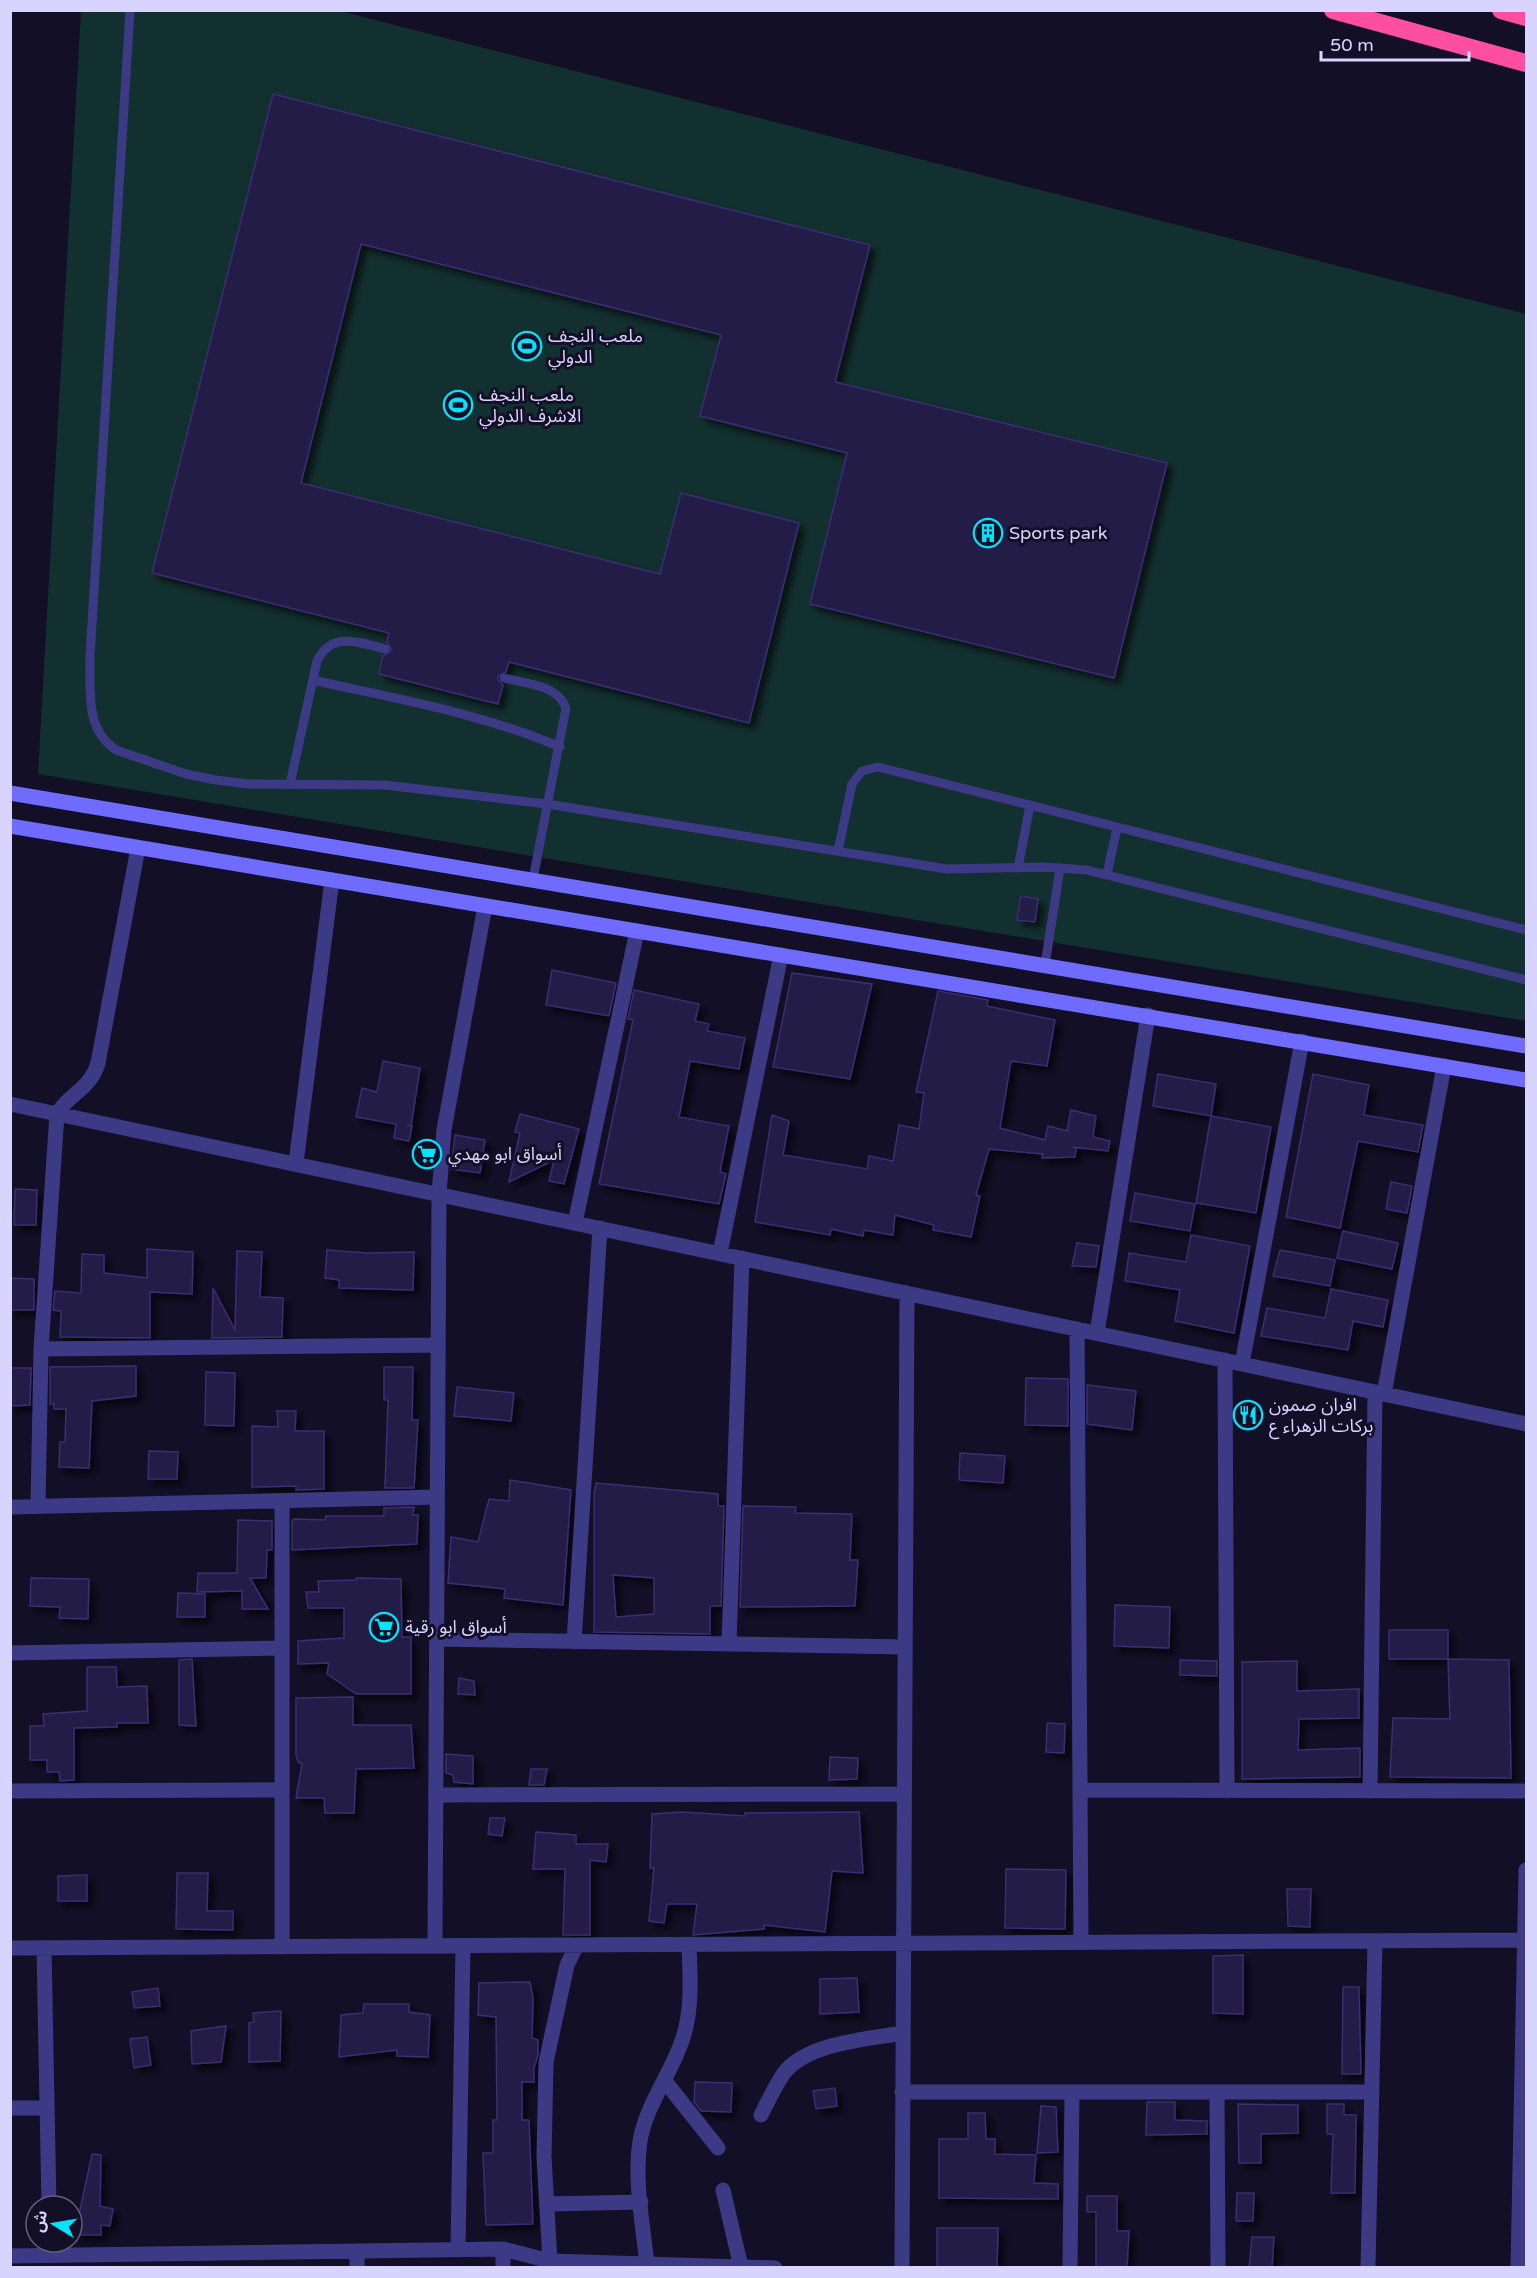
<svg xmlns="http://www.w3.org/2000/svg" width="1537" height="2278" font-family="'Varela Round','Noto Sans Arabic',sans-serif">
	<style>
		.pitch { fill: #12302f }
		.building { fill: #241b47; stroke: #3b2d73; stroke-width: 1.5; fill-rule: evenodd; filter: url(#shadow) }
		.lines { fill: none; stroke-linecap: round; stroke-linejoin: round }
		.lane { stroke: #3d3a85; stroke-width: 9 }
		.street { stroke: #3d3a85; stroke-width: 15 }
		.secondary { stroke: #6f6bff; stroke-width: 15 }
		.highway { stroke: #ff4fa3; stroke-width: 18 }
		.labels { text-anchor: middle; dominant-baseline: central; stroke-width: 6; stroke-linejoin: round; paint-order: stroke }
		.poi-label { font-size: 18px; fill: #d9d4ff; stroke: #130f26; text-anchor: start }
	</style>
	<defs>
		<filter id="shadow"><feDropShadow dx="5.5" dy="5.5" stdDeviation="3" flood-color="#0009"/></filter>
	</defs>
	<rect width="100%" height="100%" fill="#130f26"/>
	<!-- pitch -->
	<path class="pitch" d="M81,11H340L1526,314V1021L38,774Z"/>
	<!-- building -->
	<path class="building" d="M273,94L870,245L835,382L1167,463L1114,678L810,604L847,453L700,416L721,335L361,244L301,483L660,574L681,493L799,523L749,723L509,662L506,672L498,676V680L503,685L498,704L379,674L383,656L392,650L387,642L389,633L152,573Z
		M1021,896L1038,899L1035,922L1017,920Z
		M552,970L616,983L609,1016L546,1005Z
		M792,973L872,984L850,1079L773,1067Z
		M634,990L699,1004L695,1021L709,1024L707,1031L745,1038L739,1069L690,1061L679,1117L729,1126L720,1172L726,1174L719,1204L599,1184L633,1020L628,1019Z
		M938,991L988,1000L987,1006L1055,1020L1047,1066L1011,1061L1000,1128L1045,1140L1048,1126L1067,1131L1071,1110L1096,1116L1093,1137L1110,1141L1108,1151L1072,1147L1076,1148L1075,1157L1042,1158L1043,1154L989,1149L976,1195L980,1196L971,1237L933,1230L934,1225L895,1215L893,1235L864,1230L863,1236L831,1229L830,1235L755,1222L772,1115L789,1121L783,1155L867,1169L869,1156L893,1161L899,1125L919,1129L924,1093L916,1092Z
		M383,1061L420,1068L411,1126L407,1125L412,1126L409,1141L394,1138L396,1124L356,1117L362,1088L377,1092Z
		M1158,1074L1216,1084L1211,1116L1153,1106Z
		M1313,1074L1369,1085L1364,1115L1423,1125L1418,1152L1358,1141L1340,1228L1286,1217Z
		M520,1114L579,1129L564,1184L549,1181L554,1160L509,1182L520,1133L515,1132Z
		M1211,1116L1271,1127L1256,1213L1196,1203Z
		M455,1135L485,1140L480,1173L451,1169Z
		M1391,1182L1412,1186L1407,1213L1386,1209Z
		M15,1189L37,1190L36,1225H14Z
		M1135,1193L1195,1204L1190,1231L1130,1221Z
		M1343,1231L1398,1243L1392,1269L1337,1258Z
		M1191,1235L1250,1246L1234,1333L1175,1321L1180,1290L1125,1281L1129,1253L1186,1262Z
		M1077,1243L1099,1246L1096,1267L1072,1266Z
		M147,1249L193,1252L192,1294L150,1292V1338L60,1337L61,1311L53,1310L55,1291L81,1293L82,1254L104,1255V1273L147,1278Z
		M327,1250L368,1253L414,1252L413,1290L339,1288V1280L325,1278Z
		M1280,1250L1335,1260L1330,1286L1273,1276Z
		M237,1251L262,1252L260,1297L283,1298L282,1337L212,1338L213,1288L235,1330Z
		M10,1278L34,1279V1310H10Z
		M1331,1289L1388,1300L1383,1327L1353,1321L1348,1350L1261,1336L1267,1308L1325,1318Z
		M136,1366V1396L92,1401L89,1468L59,1467L60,1442H65L66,1409H54V1404H50V1367Z
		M384,1367H413L412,1420H418L414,1488H385L388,1400H384Z
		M10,1368H31L30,1405L10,1406Z
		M206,1372L235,1373L234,1426L205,1425Z
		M1026,1378L1068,1379V1426L1025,1425Z
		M1087,1385L1136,1391L1132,1430L1087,1424Z
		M457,1387L514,1393L511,1421L454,1416Z
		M277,1411H296L295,1431H324V1489L296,1490V1486L252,1487V1426L278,1427Z
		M149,1451L178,1452L177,1479H148Z
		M960,1453L1005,1456L1003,1483L959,1480Z
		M510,1480L571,1490L563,1605L504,1598L505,1589L448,1583L451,1537L478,1542L489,1499L509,1501Z
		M596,1483L718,1494V1506H724L721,1606H710V1634L594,1632V1494ZM613,1575L654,1578V1614L616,1617Z
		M743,1506L796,1507L795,1513L852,1514L850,1560H858L855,1606L740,1607Z
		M414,1507L413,1515H418L417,1544L292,1550V1521L294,1519L325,1520L326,1516H384V1508Z
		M238,1520L272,1521V1550H267L266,1578H250L268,1609H242V1591L197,1592L198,1573H237Z
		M31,1578L89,1579L88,1619L59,1618L60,1607L30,1606Z
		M356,1578L401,1579L402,1637H411V1694H356L327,1674L329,1663L298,1664V1641L344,1638V1608H308L306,1592H319L318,1581L356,1580Z
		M178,1593L205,1594V1617H177Z
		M1115,1605L1170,1607L1169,1648L1114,1646Z
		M1389,1630H1448V1659H1389Z
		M192,1659L196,1726L179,1725V1660Z
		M1448,1659L1509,1660L1511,1778L1390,1777L1393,1718L1450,1719Z
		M1180,1660L1217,1661V1676L1180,1675Z
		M1297,1661V1691L1359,1689V1718L1299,1719L1298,1750L1360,1748V1777L1242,1779V1662Z
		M87,1667H116L117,1687L147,1686L148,1723H117V1727L74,1728V1780L60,1781L59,1772H47V1760H30V1726H44L43,1714L87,1711Z
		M459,1678L474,1681L475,1695L458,1694Z
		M353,1697V1725H411L414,1768L356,1769L354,1813H325L324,1798H296L302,1764L298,1762L296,1755V1698Z
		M1047,1723L1065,1724L1064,1753L1046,1752Z
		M446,1754L473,1756V1784L454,1782L453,1775L446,1773Z
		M830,1757L858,1758L857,1779L829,1780Z
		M531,1769H547L544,1785H529Z
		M683,1812L745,1816V1813L859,1812L863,1873L832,1871L825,1932L764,1925V1929L693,1935L697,1904H667L664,1923L649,1921L654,1868H650L652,1814Z
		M490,1818H505L502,1836L488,1834Z
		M536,1832L576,1835V1844H608L606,1862L590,1860V1935H563L565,1869H533Z
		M1006,1869L1066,1870L1065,1929L1005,1928Z
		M177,1873H208L207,1911H233V1930L176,1929Z
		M87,1875V1901H58V1876Z
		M1287,1889H1311L1310,1927L1288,1926Z
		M1243,1955V2014L1213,2013V1956Z
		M857,1978L859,2012L820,2014V1979Z
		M530,1982L533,1998L532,2038L538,2040V2055L534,2068V2082H522V2120H529L533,2224L486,2225L483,2153H493V2120H497L496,2017L478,2015L479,1983Z
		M1343,1987H1359L1361,2074H1342Z
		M158,1988L160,2006L134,2008L132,1992Z
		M364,2004H409V2012L430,2015L428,2057L397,2056V2050L339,2057L341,2015L363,2013Z
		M281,2011L280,2061L249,2062V2023L254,2022L253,2013Z
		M226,2026L221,2062L192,2064L191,2031Z
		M147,2037L151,2065L134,2068L130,2039Z
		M695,2082L732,2083L731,2112L701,2111L694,2102Z
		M835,2088L837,2106L816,2109L813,2091Z
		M1147,2102H1175V2120L1207,2121V2134L1146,2135Z
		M1238,2104L1298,2105V2133L1261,2134V2163H1239Z
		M1327,2104H1344V2115H1356L1355,2193H1331L1333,2134H1327Z
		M1041,2106L1056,2107L1058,2152L1037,2153Z
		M968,2113H985L986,2139H995V2154L1036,2155L1034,2183L1058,2184V2199L939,2198V2139H968Z
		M92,2154L101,2155L100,2206L113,2209L110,2226L101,2225V2235H77L78,2219Z
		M1237,2193H1254L1253,2221H1236Z
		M1087,2196H1117V2231H1129L1127,2268H1096V2212H1087Z
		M937,2228H998L997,2268H937Z
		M1252,2237H1274L1272,2268H1249Z"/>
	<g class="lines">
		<!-- lane -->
		<path class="lane" d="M130,10L90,656C91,691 84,728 116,750L186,774L216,780L248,784L385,785L547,804L947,869L1043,867L1087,870L1526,980
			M504,678C526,684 557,684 566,708L533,879
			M313,680C396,699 481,713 560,747
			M290,784L317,661C332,631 359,642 385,649
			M838,851L852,784L862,771L878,767L1526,930
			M1018,868L1030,805
			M1107,874L1117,828
			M1045,965L1060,868"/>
		<!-- street -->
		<path class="street" d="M10,1104L1526,1424
			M296,1163L332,880
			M575,1223L637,931
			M720,1253L781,955
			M1077,1329L1081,1942
			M1097,1333L1148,1015
			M41,1349L438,1345
			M1225,1360L1227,1791
			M1242,1364L1302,1041
			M1384,1394L1444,1066
			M38,1506L41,1349L57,1114C69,1093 90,1090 98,1063L138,848
			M10,1507L437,1497
			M437,1639L905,1647
			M574,1642L600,1228
			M729,1644L742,1258
			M10,1653L281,1648
			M1080,1790L1526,1791
			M10,1791L282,1790
			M1370,1791L1375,1392
			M436,1795L904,1794
			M435,1946L439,1194L444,1130L485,906
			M282,1947V1501
			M10,1948L1525,1940
			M44,1948L49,2206
			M664,2080L718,2148
			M902,2092H1372
			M1217,2092L1218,2268
			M10,2108H47
			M761,2115C768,2101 775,2086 784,2073C807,2043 868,2039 903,2033
			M723,2190L741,2267
			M547,2204L641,2202
			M458,2249L463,1946
			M503,2249V2268
			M10,2256L503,2249L550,2261L775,2268
			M550,2261L544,2157L546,2062L567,1965L577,1945
			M647,2265C643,2225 634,2181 640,2141C647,2100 677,2067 686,2027C692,2000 690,1972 689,1945
			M357,2268V2251
			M902,2268L907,1293
			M1070,2268L1072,2092
			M1368,2268L1375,1941
			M1518,2268L1526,1870"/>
		<!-- secondary -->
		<path class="secondary" d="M10,793L1526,1046
			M10,826L1526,1080"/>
		<!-- highway -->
		<path class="highway" d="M1333,10L1526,63
			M1501,10L1526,17"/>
	</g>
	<!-- icons -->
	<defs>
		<g id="stadium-ring" transform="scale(1.5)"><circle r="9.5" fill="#130f26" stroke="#00e5ff" stroke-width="1.5"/><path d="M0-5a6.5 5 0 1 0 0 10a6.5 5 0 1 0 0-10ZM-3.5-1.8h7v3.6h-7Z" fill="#00e5ff"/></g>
		<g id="building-ring" transform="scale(1.5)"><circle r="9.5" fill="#130f26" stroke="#00e5ff" stroke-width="1.5"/><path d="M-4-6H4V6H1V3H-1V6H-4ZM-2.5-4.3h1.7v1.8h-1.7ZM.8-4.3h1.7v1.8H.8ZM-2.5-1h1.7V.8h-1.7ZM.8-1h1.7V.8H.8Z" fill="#00e5ff"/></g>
		<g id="supermarket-ring" transform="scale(1.5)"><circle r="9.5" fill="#130f26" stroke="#00e5ff" stroke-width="1.5"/><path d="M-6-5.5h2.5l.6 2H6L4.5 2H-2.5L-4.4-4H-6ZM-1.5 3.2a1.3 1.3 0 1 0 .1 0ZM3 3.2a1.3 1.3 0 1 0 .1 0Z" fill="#00e5ff"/></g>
		<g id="restaurant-ring" transform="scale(1.5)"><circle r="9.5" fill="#130f26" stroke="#00e5ff" stroke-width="1.5"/><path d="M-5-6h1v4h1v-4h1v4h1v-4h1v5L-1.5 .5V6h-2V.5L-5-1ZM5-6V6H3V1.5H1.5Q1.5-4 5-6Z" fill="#00e5ff"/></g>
	</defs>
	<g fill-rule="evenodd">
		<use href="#stadium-ring" x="527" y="346"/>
		<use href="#stadium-ring" x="458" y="405"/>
		<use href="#building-ring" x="988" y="533"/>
		<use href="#supermarket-ring" x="427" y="1154"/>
		<use href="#restaurant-ring" x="1248" y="1415"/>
		<use href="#supermarket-ring" x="384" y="1627"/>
	</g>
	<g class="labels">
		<!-- poi labels -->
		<g class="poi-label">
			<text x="548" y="336">ملعب النجف<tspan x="548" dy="21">الدولي</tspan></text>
			<text x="479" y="395">ملعب النجف<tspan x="479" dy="21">الاشرف الدولي</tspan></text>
			<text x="1009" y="533">Sports park</text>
			<text x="448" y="1154">أسواق ابو مهدي</text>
			<text x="1269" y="1405">افران صمون<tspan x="1269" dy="21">بركات الزهراء ع</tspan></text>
			<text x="405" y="1627">أسواق ابو رقية</text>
		</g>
	</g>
	<!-- border -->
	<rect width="1537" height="2278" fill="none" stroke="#d9d4ff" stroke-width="24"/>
	<!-- north arrow -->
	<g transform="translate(54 2224) rotate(281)"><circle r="28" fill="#130f26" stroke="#625e7d" stroke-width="1.5"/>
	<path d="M0-4.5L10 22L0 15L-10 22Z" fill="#00e5ff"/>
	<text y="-9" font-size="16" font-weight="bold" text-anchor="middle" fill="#d9d4ff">ش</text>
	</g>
	<!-- scale -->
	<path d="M1321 51v9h148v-9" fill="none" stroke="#d9d4ff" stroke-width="3"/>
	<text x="1330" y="51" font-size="18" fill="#d9d4ff" stroke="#130f26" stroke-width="4.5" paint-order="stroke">50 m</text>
</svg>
